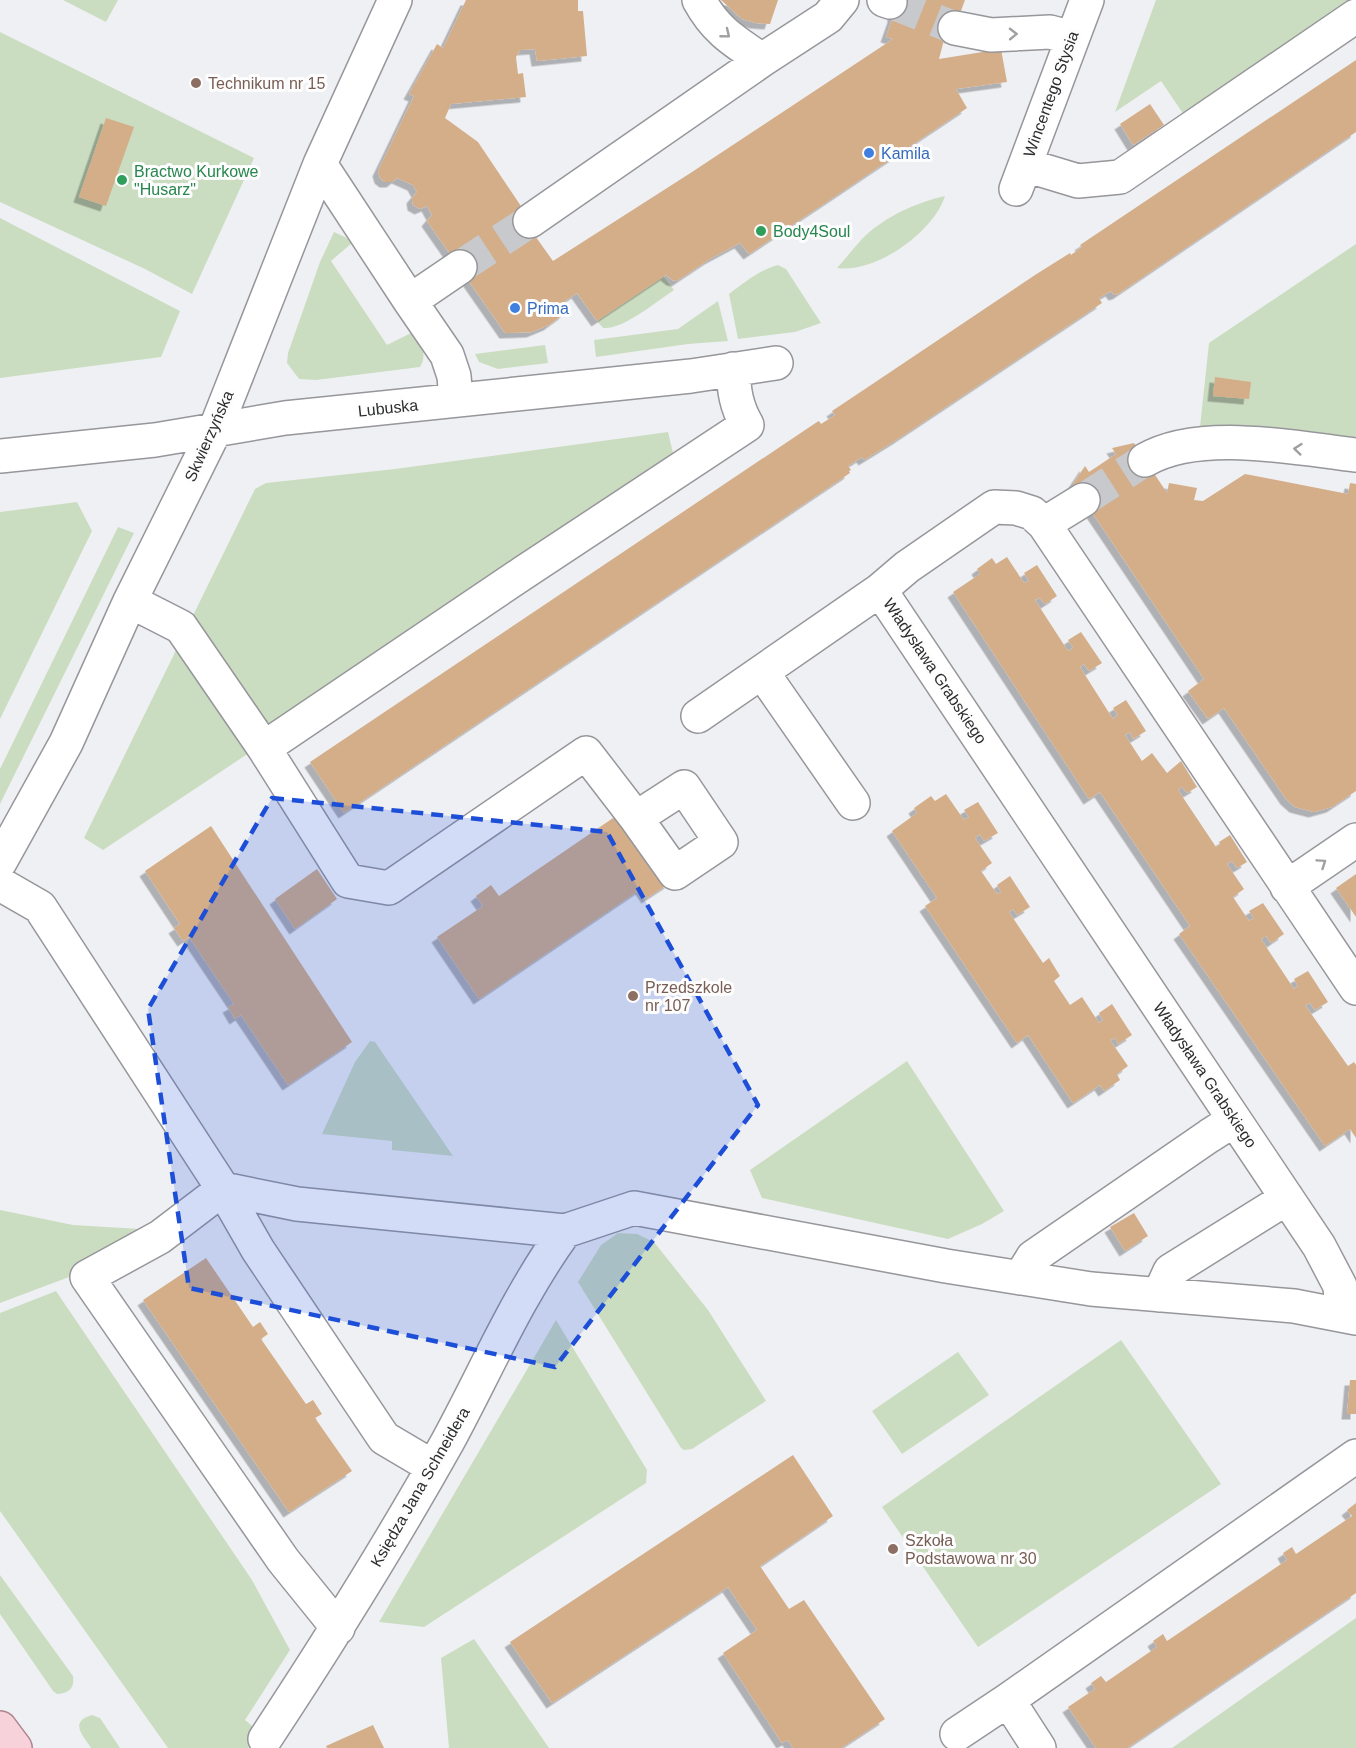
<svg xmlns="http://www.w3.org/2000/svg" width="1356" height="1748" font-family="Helvetica,sans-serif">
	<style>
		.green { fill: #cbddc1 }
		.building { fill: #d4ae89; filter: url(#shadow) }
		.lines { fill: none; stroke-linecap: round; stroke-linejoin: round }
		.minor-tunnel { stroke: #c8c9cc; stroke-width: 33; stroke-dasharray: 33 16; stroke-linecap: butt }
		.minor-casing { stroke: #96969b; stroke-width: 36 }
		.major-casing { stroke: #ac848d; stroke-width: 36 }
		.minor { stroke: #fff; stroke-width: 33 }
		.major { stroke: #f7d2da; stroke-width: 33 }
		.oneway { stroke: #a0a0a0 }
		.marked { fill: #1d4ed8; fill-opacity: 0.2; stroke: #1d4ed8; stroke-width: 4.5; stroke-dasharray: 12 8; stroke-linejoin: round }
		.education-dot { fill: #8d6e63; stroke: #fdfdfe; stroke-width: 2 }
		.shop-dot { fill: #3f7fe0; stroke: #fdfdfe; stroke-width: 2 }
		.leisure-dot { fill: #2e9e5b; stroke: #fdfdfe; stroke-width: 2 }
		.labels { text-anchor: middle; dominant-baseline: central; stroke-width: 6; stroke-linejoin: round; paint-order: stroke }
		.education-label { font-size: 16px; fill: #785e54; stroke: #fdfdfe; text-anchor: start }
		.street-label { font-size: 16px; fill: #2b2c2d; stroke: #fdfdfe }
		.shop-label { font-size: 16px; fill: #366cbe; stroke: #fdfdfe; text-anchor: start }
		.leisure-label { font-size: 16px; fill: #27864d; stroke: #fdfdfe; text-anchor: start }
	</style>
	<defs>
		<filter id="shadow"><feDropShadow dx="-5.5" dy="5.5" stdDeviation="0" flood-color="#0004"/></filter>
	</defs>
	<rect width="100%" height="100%" fill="#eff0f4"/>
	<!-- green -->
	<path class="green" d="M63,0H118L106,22Z
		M1156,0H1356L1184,115L1161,81L1115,112Z
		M0,32L254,158L192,294L145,269L0,202Z
		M945,196C934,232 875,274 837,268C846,258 855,246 865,236C886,216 918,202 945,196Z
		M0,218L180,311L161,357L0,378Z
		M334,232L345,237L352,243L331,261L387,345L413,332C421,344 428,354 420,367L316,380L299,379L287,363L288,353L320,262Z
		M1356,244V445L1200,427L1209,343Z
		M778,265L786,269L821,323L795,332L738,339L729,294C744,283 759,270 778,265Z
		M663,276L674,290C657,301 623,330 603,328L597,321Z
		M718,301L728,341L688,344L596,357L594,340L678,329Z
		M545,345L548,363L498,369L479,362L475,354Z
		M668,432L673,453L300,706L249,753L103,850L84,838L255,489L266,483L395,469Z
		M77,502L92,531L0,719V512Z
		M118,527L134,533L0,804V769Z
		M370,1041L375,1042L453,1156L392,1150V1141L322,1134L355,1062Z
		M907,1061L1004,1211L982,1224L948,1239L762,1198L750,1170Z
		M0,1210L73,1225L140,1229L76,1272L77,1274L0,1303Z
		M618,1233L637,1234L654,1242L708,1310L766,1401L692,1449L684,1450L681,1448L578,1282L601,1245Z
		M56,1291L252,1580L290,1650L245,1720L258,1731L248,1748H168L0,1511V1313Z
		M556,1320L647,1470L646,1483L424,1627L379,1622Z
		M1121,1340L1221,1484L978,1647L882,1507Z
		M958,1352L989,1395L902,1454L872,1411Z
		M0,1575L73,1676C75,1689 68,1693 57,1694L53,1691L0,1614Z
		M1356,1618V1748H1172Z
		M474,1639L549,1748H449L441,1658Z
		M92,1715L100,1718L120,1748H91C82,1734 69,1722 92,1715Z"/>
	<!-- building -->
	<path class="building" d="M466,0H578V11H583L587,56L537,61L535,49L520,50L516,57L518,74L523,73L526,97L451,104L445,118L478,142L537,230L533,233L553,261L692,172L893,39L886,37L893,17L891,0H965L951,38L945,36L939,59L1001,49L1007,82L956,89L967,108L749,254L740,243L710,259L677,281L672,280L666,275L597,321L577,293L565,301L569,307L564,314L549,325L532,332L505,333L427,221L432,215L427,206L420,209L413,205L412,198L417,192L413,185L397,178L392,182H385L380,178L378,171L414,96L409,94L437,44L443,48Z
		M721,0H778L770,24L756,23L742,19Z
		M1356,60V132L1118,294L1114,295L1111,291L1099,298L1102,303L898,439L864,460L862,457L848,466L851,470L849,471L850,473L344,813L310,762L817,422L819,421L821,424L835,415L832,411L865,389L1035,275L1070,253L1071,255L1082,247L1080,245L1083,243Z
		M1150,104L1164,125L1133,145L1120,124Z
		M106,118L134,127L106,206L79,197Z
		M1215,377L1251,382L1249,399L1213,396Z
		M1134,443L1167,493L1169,483L1197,488L1194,500L1203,501L1245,474L1348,494L1350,483L1356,484V791L1332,807L1314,812L1295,807L1286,799L1224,708L1208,719L1188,691L1204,679L1073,484L1085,466L1089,472L1116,454L1112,448Z
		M1007,557L1024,583L1029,581L1024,573L1037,565L1057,596L1045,604L1040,598L1035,600L1068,651L1073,648L1068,640L1081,632L1102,663L1089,671L1084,664L1080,667L1113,719L1118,715L1113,708L1126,700L1146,731L1133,739L1130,732L1125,735L1142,761L1152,753L1167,773L1181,761L1197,787L1187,793L1182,787L1178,790L1216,847L1220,844L1219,842L1230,835L1247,862L1237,868L1232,861L1227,864L1244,889L1233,897L1249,921L1254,918L1249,911L1263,903L1284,934L1271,943L1266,936L1261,939L1294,989L1298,986L1294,979L1308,971L1328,1002L1315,1010L1310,1003L1305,1005L1348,1066L1354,1062L1356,1065V1138L1350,1129L1325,1146L1179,934L1190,926L1100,792L1089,799L953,592L980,574L977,569L992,558L996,564Z
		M946,794L964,820L969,817L964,810L978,802L998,833L984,841L980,834L975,838L992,863L981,871L997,894L1001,892L997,885L1010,876L1030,907L1017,915L1013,909L1009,912L1043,963L1049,958L1060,976L1054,981L1070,1005L1082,997L1099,1023L1103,1020L1099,1013L1112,1004L1132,1035L1118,1044L1115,1038L1110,1040L1128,1066L1117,1074L1120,1080L1104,1091L1100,1085L1073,1103L1028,1035L1017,1043L925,906L937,898L892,831L917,813L914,808L931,796L935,801Z
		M616,816L670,883L647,898L641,889L479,999L437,937L483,906L476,896L491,885L499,896Z
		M211,826L352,1042L288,1085L241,1015L235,1019L228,1007L234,1004L189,937L183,941L174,928L180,924L145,871Z
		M317,869L337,899L295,929L275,899Z
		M1356,874V917L1336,888Z
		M1134,1213L1148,1236L1125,1251L1110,1227Z
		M206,1258L253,1327L260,1322L268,1334L261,1339L306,1404L313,1400L322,1414L315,1418L352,1471L289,1512L143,1300Z
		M1350,1380H1356V1414H1347Z
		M793,1455L833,1516L760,1566L789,1609L804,1600L885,1719L841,1748H793L788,1740L782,1743L723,1653L757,1630L728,1587L552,1703L510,1642Z
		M1356,1503V1593L1127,1748H1096L1068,1707L1095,1689L1091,1683L1101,1676L1106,1682L1157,1647L1153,1641L1163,1634L1167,1641L1287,1560L1283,1553L1292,1547L1296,1554L1352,1516L1347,1510Z
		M373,1725L384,1748H327L326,1746Z"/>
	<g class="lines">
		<!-- minor-tunnel -->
		<path class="minor-tunnel" d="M890,2L955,28
			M460,267L530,221
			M1083,500L1145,460"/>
		<!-- minor casing -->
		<g class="minor-casing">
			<path id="minor" d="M699,0C716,31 734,41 762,60
				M884,0L890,2
				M955,28L991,35L1050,32L1072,38
				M320,164L410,301L460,267
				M1025,165L1078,181L1120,177L1356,16
				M1016,189L1087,0
				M530,221L762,60L828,17L842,0
				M410,301L447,355L454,376L456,400
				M0,456L155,440L285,418L691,376L776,363
				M1145,460C1199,428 1295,448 1356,455
				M1044,524L1083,500
				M130,601L181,627L264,748L348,881L389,888L586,753L636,818L675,873L721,842L684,787L636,818
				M762,672L853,803
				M698,716L880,590
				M264,748L523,573L747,425C736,406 734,391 733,369
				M0,862L66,743L130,601L215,430L320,164L395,0
				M0,884L40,907L223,1189L258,1250L384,1438L433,1467
				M1287,887L1356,840
				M1020,1278L1033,1257L1209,1136L1234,1120
				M1159,1295L1170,1271L1287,1198
				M1342,1315L1340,1286L1319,1246L880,590L907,567L994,507L1016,508L1032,513L1044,524L1356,988
				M338,1628L283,1560L87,1277L160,1237L223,1189L297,1204L565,1231L634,1208L946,1266L1091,1289L1294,1306L1356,1318
				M957,1734L1008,1700
				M265,1739C329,1642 391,1543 448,1441C486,1371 518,1295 565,1231
				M1039,1748L1008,1700L1356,1456"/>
		</g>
		<!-- major casing -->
		<g class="major-casing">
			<path id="major" d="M0,1728L15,1748"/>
		</g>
		<!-- minor -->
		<use href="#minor" class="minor"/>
		<!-- major -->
		<use href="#major" class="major"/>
	</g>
	<!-- one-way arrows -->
	<defs><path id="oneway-chevron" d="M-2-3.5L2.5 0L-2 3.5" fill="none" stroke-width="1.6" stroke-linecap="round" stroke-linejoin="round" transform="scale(1.5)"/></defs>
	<g class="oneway">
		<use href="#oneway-chevron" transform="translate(726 34) rotate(39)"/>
		<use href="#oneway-chevron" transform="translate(1013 34) rotate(-1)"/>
		<use href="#oneway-chevron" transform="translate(1298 449) rotate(-174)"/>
		<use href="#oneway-chevron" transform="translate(1322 863) rotate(-34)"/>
	</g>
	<!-- marked area -->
	<path class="marked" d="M272,798L607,832L758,1105L555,1367L189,1288L148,1009Z"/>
	<!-- markers -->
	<g class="education-dot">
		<circle cx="196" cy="83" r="6"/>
		<circle cx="633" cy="996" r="6"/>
		<circle cx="893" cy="1549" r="6"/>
	</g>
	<g class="shop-dot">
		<circle cx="869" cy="153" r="6"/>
		<circle cx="515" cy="308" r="6"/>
	</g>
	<g class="leisure-dot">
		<circle cx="122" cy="180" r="6"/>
		<circle cx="761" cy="231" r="6"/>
	</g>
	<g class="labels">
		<!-- education labels -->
		<g class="education-label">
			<text x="208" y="83">Technikum nr 15</text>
			<text x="645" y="987">Przedszkole<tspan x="645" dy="18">nr 107</tspan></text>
			<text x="905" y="1540">Szkoła<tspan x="905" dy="18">Podstawowa nr 30</tspan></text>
		</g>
		<!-- street labels -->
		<g class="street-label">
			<text transform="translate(1051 94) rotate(-70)">Wincentego Stysia</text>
			<text transform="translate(388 408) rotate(-6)">Lubuska</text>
			<text transform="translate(209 436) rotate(-66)">Skwierzyńska</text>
			<text transform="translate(935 671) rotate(56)">Władysława Grabskiego</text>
			<text transform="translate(1205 1075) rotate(56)">Władysława Grabskiego</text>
			<text transform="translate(420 1487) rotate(-60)">Księdza Jana Schneidera</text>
		</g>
		<!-- shop labels -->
		<g class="shop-label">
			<text x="881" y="153">Kamila</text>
			<text x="527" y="308">Prima</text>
		</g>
		<!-- leisure labels -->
		<g class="leisure-label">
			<text x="134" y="171">Bractwo Kurkowe<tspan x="134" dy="18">"Husarz"</tspan></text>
			<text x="773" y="231">Body4Soul</text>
		</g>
	</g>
</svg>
